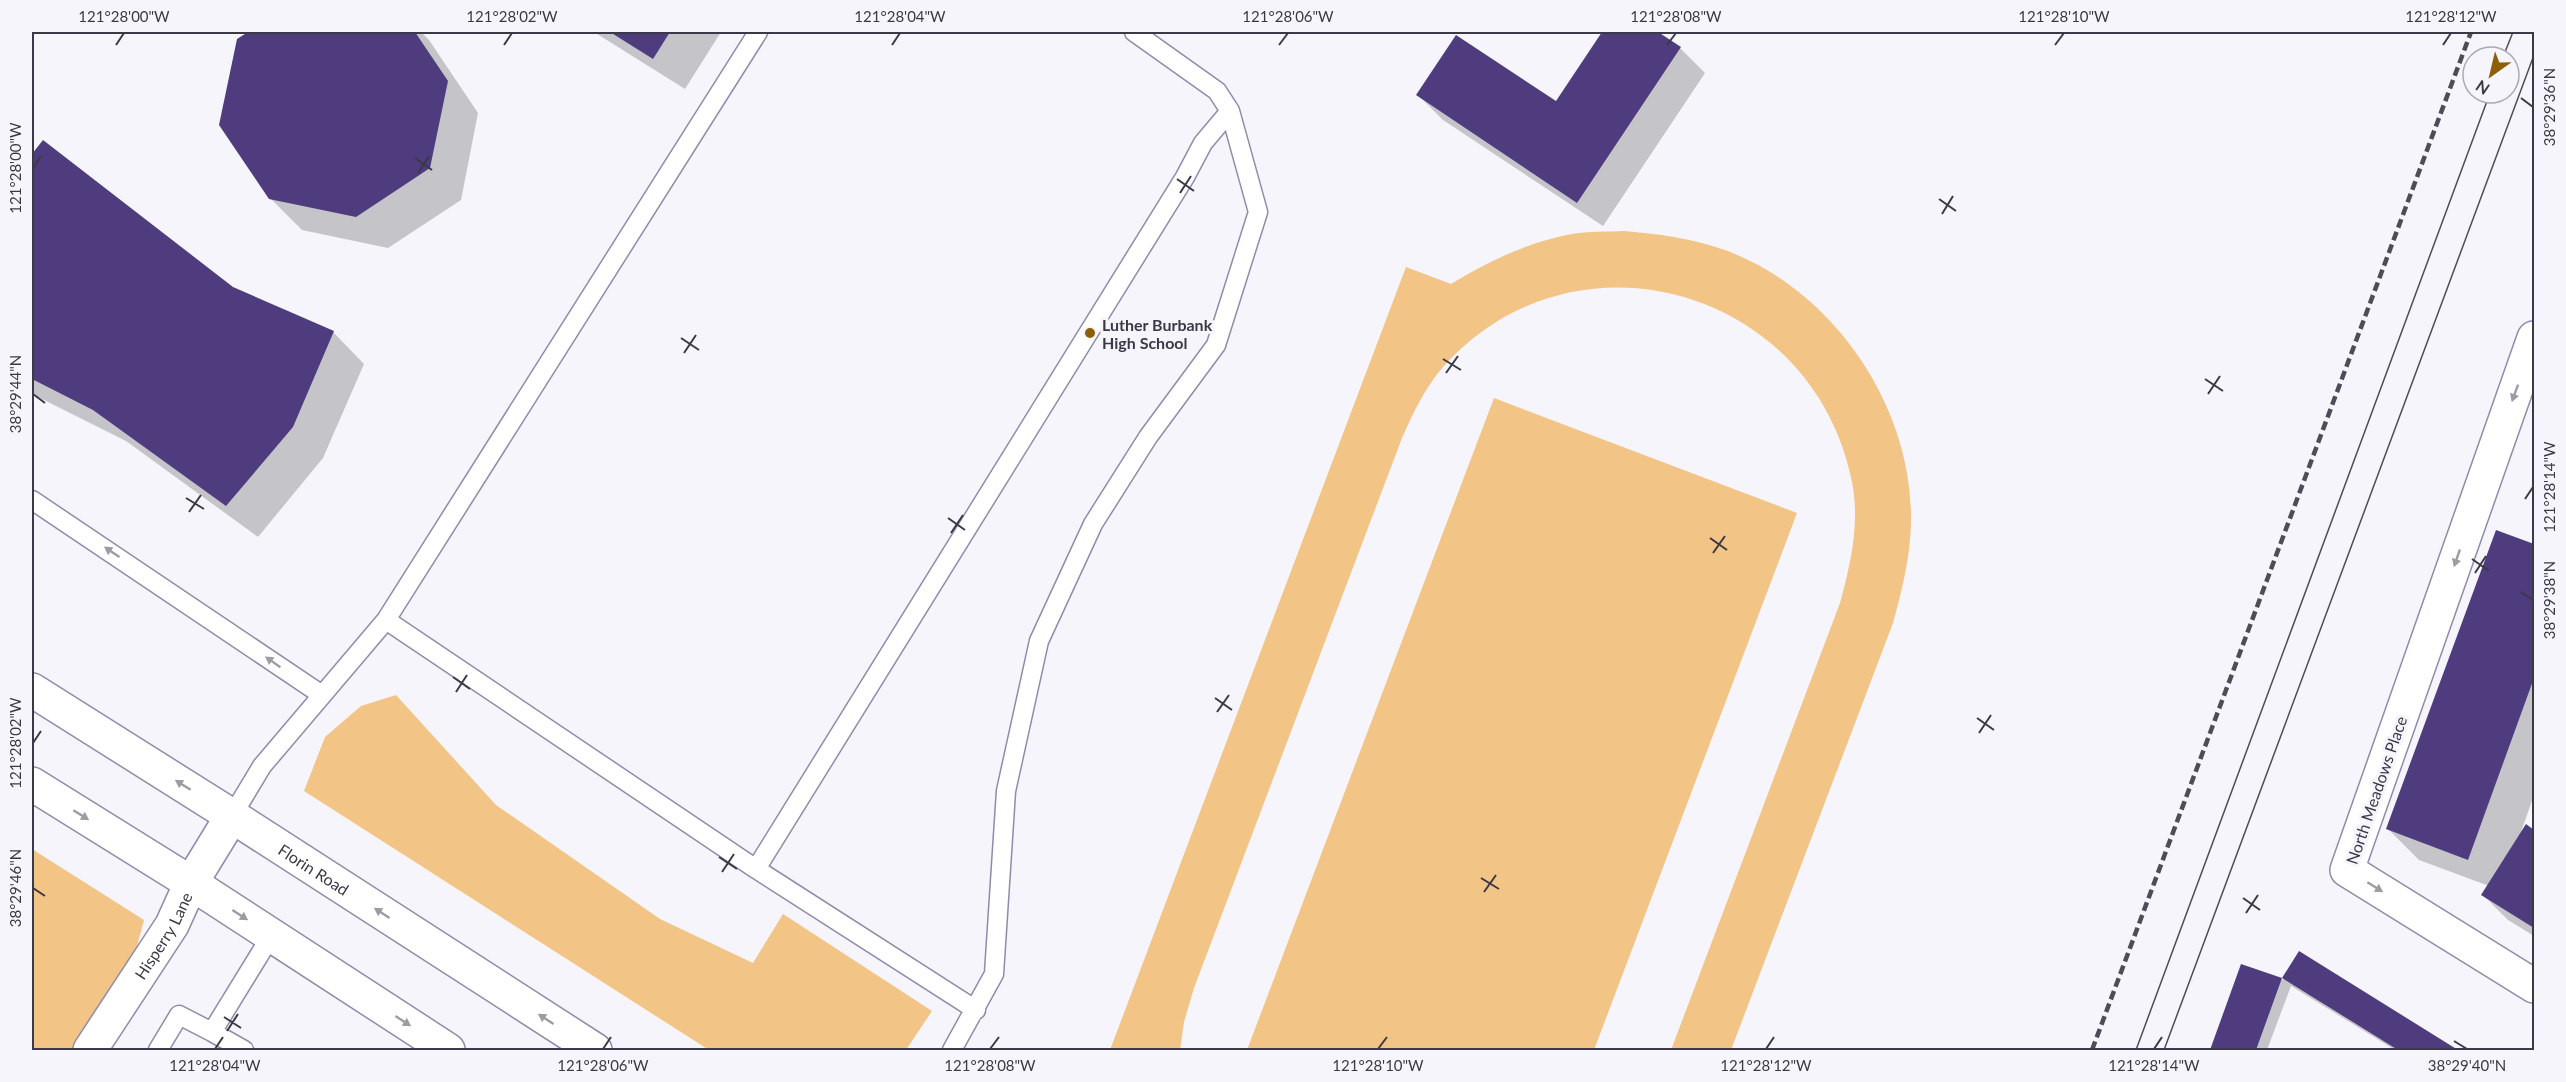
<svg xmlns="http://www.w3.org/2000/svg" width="2566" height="1082" font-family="Lato,sans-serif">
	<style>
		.green { fill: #f2c485 }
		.shadow { fill: #0003 }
		.building { fill: #4e3c7f }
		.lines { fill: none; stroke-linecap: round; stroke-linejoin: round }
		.lane-casing { stroke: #918bab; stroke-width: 21 }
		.street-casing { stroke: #918bab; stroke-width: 36 }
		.primary-casing { stroke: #918bab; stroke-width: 36 }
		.lane { stroke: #fff; stroke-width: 18 }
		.street { stroke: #fff; stroke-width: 33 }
		.primary { stroke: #fff; stroke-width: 33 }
		.tram { stroke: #4e4c58; stroke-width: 1.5 }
		.rail { stroke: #4e4c58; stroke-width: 4.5; stroke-dasharray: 9 4.5; stroke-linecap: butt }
		.oneway { fill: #9d9ca2 }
		.ticks { fill: none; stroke: #3b3946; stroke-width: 2 }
		.poi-dot { fill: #8e5f09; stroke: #f6f5fc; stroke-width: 2 }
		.labels { text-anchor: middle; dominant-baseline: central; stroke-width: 6; stroke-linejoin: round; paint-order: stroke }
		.poi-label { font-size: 16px; font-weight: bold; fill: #3b3946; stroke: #f6f5fc; text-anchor: start }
		.street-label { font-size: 16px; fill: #3b3946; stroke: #f6f5fc }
		.neatline { fill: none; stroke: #3b3946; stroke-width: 2 }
		.ticks-label { font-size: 15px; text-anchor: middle; fill: #3b3946 }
	</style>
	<rect width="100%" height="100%" fill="#f6f5fc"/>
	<!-- green -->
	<path class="green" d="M1624,231C1658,234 1690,238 1722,249C1833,288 1914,407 1911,524C1910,558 1902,590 1893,623L1731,1050H1671L1840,603C1851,563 1860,523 1852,482C1814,289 1575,219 1443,367C1425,388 1413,413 1402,438L1194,988L1184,1022L1180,1050H1110L1406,267L1451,284C1489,261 1528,242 1572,234C1589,231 1607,232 1624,231Z
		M1494,398L1797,513L1594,1050H1247Z
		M396,695L496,805L660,919L753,963L783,914L932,1011L906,1050H709L304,791L325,737L361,706Z
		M32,849L144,920L131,969L74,1050H32Z"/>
	<!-- shadow -->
	<path class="shadow" d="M251,32H421L429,40L478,113L461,200L388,248L302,230L270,198L239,40Z
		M594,32H721L685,89Z
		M1604,32H1655L1680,48L1705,73L1603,226L1443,120L1418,95L1557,103Z
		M44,142L233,288L333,332L364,364L323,458L258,537L126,441L32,394V156Z
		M2497,532L2534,545V795L2521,832L2526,826L2534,832V936L2508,920L2483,895L2489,886L2419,860L2388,829Z
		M2299,953L2455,1050H2395L2291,986L2267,1050H2212L2242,966L2283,980Z"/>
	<!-- building -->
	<path class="building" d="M248,32H415L448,81L430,168L356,217L269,199L219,125L237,39Z
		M610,32H670L653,59Z
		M1602,32H1658L1681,47L1577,203L1416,95L1456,35L1556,101Z
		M43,140L233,287L334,331L293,427L226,506L93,410L32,379V154Z
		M2496,530L2534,544V678L2468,860L2386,829Z
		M2526,824L2534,830V928L2481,895Z
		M2299,951L2458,1050H2398L2282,978Z
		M2241,964L2282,978L2256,1050H2210Z"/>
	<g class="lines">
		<!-- lane casing -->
		<g class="lane-casing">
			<path id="lane" d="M32,500L322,695
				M386,620L756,869L976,1010
				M232,816L262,766L386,620L758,32
				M756,869L1185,177L1203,143L1230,111
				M212,1032L244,1050
				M158,1050L179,1015L212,1032L271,936
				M952,1050L994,974L1006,791L1039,641L1093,524L1148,437L1216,345L1258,212L1230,111L1217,91L1134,32"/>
		</g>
		<!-- street casing -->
		<g class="street-casing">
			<g id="street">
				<path d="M2534,338L2347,870L2534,986"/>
				<path id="s1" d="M90,1050L172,925L191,883L232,816"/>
			</g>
		</g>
		<!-- primary casing -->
		<g class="primary-casing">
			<g id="primary">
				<path id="s2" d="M32,690L232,816L595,1050"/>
				<path d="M32,784L191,883L448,1050"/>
			</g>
		</g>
		<!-- lane -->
		<use href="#lane" class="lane"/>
		<!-- street -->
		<use href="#street" class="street"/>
		<!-- primary -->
		<use href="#primary" class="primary"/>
		<!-- tram -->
		<path class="tram" d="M2503,57L2513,32
			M2136,1050L2490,93
			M2164,1050L2534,55"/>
		<!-- rail -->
		<path class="rail" d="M2092,1050L2471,32"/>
	</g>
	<!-- one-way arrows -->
	<defs><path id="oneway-solid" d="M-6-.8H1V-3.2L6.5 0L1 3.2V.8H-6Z" transform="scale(1.5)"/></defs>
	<g class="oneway">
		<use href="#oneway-solid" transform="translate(2515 393) rotate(110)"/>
		<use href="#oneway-solid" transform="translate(112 552) rotate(-146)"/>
		<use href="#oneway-solid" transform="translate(2457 558) rotate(109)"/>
		<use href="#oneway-solid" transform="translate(273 662) rotate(-145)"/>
		<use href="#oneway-solid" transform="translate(183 785) rotate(-148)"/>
		<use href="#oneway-solid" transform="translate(81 815) rotate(32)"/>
		<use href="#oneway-solid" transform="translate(2375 887) rotate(32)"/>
		<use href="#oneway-solid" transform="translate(382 913) rotate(-147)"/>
		<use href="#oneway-solid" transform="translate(240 915) rotate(33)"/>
		<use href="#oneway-solid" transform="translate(546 1019) rotate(-147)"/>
		<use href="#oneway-solid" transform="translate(403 1021) rotate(33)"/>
	</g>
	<!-- ticks -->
	<path class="ticks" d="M116,45L124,33M504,45L512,33M892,45L900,33M1279,45L1288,33M1667,45L1676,33M2055,45L2064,33M2443,45L2451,33M2521,98L2533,107M415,158L432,170M33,168L41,156M418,173L429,156M1177,179L1194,191M1180,193L1191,176M1939,199L1956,211M1942,214L1953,196M681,338L699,350M684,353L696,335M1443,359L1461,370M1446,373L1458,356M2205,379L2223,391M33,394L45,403M2208,394L2220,376M186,498L204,509M2525,499L2533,487M189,512L201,495M948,518L965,530M951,533L963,515M1710,538L1727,550M1713,553L1725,536M2472,559L2489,571M2475,573L2486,556M2521,592L2533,600M453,677L470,689M456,692L467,675M1215,698L1232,710M1217,712L1229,695M1977,718L1994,730M1979,733L1991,715M33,743L41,731M719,857L737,869M722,872L734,854M1481,878L1499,889M33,888L45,896M1484,892L1496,875M2243,898L2260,910M2246,913L2258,895M224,1017L241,1028M227,1031L238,1014M2454,1041L2467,1049M215,1049L223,1037M603,1049L611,1037M990,1049L999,1037M1378,1049L1387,1037M1766,1049L1774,1037M2154,1049L2162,1037"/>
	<!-- markers -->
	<circle class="poi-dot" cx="1090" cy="333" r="6"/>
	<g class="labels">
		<!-- poi labels -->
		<g class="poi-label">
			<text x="1102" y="324">Luther Burbank<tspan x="1102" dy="18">High School</tspan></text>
		</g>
		<!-- street labels -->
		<g class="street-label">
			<text transform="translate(2376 790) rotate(-71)">North Meadows Place</text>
			<text stroke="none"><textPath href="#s2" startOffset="334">Florin Road</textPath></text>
			<text stroke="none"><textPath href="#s1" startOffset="136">Hisperry Lane</textPath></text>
		</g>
	</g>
	<!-- border -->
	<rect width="2566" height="1082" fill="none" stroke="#f6f5fc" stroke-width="66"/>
	<!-- north arrow -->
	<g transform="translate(2491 75) rotate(214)"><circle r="28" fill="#f6f5fc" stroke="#abaab3" stroke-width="1.5"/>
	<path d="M0-4.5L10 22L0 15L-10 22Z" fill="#8e5f09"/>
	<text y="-9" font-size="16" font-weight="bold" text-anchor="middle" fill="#3b3946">N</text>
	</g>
	<rect x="33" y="33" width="2500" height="1016" class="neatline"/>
	<g class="ticks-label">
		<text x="124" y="22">121°28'00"W</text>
		<text x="512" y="22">121°28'02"W</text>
		<text x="900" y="22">121°28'04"W</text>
		<text x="1288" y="22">121°28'06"W</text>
		<text x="1676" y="22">121°28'08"W</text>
		<text x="2064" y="22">121°28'10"W</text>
		<text x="2451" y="22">121°28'12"W</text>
		<text transform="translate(2550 107) rotate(-90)" y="5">38°29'36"N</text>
		<text transform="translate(16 168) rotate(-90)" y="5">121°28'00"W</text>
		<text transform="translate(16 394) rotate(-90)" y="5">38°29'44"N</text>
		<text transform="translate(2550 487) rotate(-90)" y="5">121°28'14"W</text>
		<text transform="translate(2550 600) rotate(-90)" y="5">38°29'38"N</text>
		<text transform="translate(16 743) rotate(-90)" y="5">121°28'02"W</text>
		<text transform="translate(16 888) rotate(-90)" y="5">38°29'46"N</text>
		<text x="215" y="1071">121°28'04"W</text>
		<text x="603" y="1071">121°28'06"W</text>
		<text x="990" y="1071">121°28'08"W</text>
		<text x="1378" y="1071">121°28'10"W</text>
		<text x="1766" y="1071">121°28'12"W</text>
		<text x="2154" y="1071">121°28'14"W</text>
		<text x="2467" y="1071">38°29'40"N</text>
	</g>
</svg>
